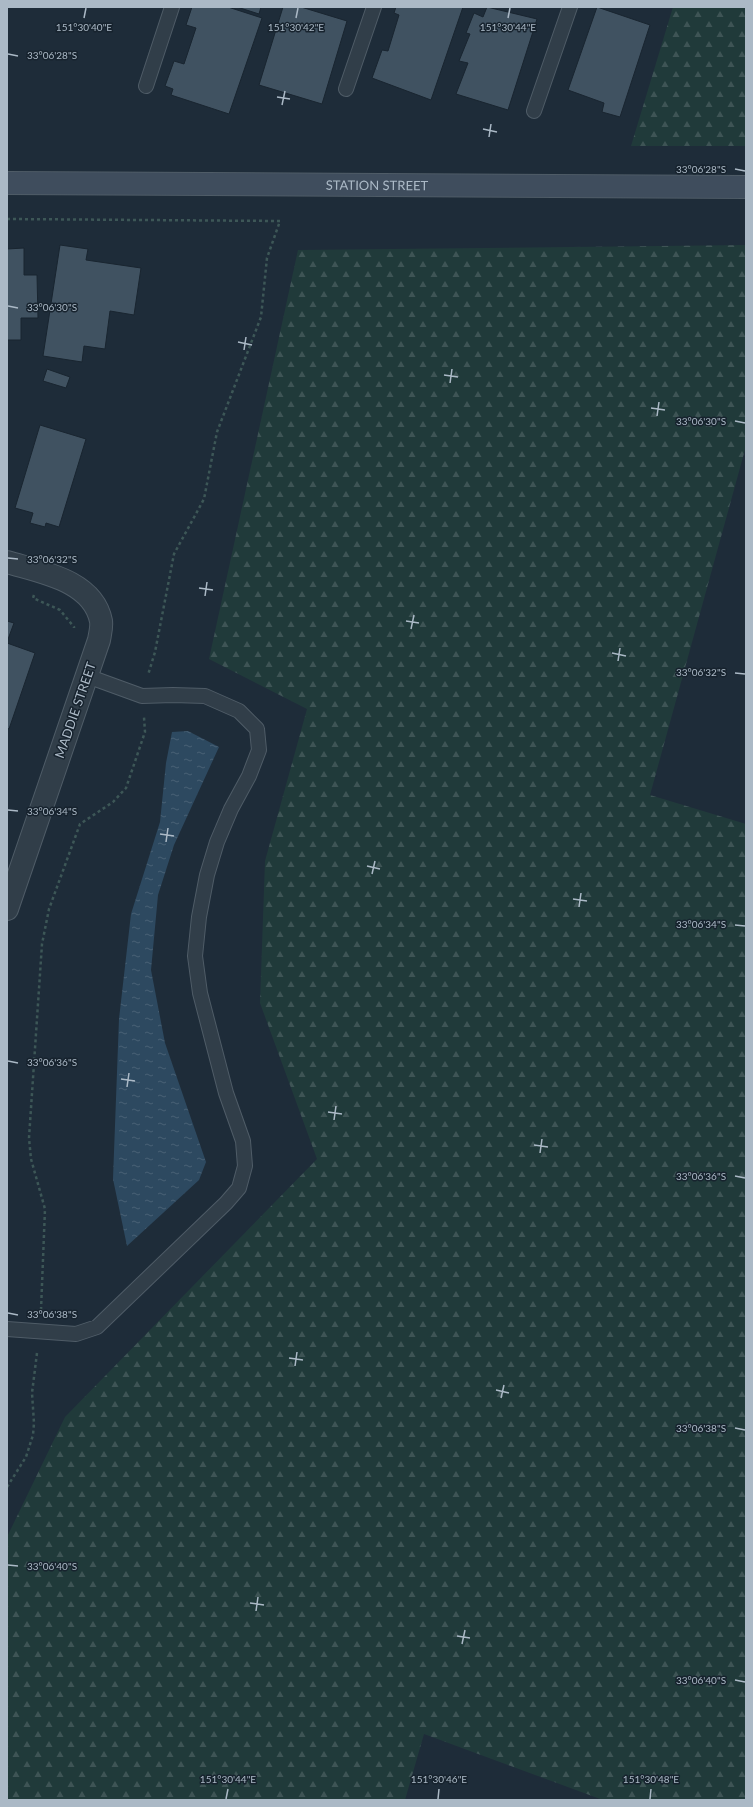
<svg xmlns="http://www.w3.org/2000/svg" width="753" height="1807" font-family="Lato,sans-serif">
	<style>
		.forest { fill: url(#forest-firs) }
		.water { fill: url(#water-ripples) }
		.building { fill: #405261; stroke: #192530 }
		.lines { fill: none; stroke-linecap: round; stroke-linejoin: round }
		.lane-casing { stroke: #4f5c67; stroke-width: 16 }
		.street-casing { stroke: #4f5c67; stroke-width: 24 }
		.secondary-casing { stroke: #4f5c67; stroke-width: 24 }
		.path { stroke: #3d5757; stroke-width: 2.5; stroke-dasharray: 3 3; stroke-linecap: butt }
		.lane { stroke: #313e49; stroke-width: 14 }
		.street { stroke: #313e49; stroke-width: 22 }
		.secondary { stroke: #3f4d5d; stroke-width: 22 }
		.ticks { fill: none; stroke: #abb9c6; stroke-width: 1.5 }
		.labels { text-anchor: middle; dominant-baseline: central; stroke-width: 3; stroke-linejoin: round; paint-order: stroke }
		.street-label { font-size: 13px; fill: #abb9c6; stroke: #17232e }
		.ticks-label { font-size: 10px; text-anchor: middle; fill: #abb9c6; stroke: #17232e; stroke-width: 3; stroke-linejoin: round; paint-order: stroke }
	</style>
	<defs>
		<pattern id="forest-firs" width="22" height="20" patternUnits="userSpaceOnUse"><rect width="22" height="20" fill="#203a3a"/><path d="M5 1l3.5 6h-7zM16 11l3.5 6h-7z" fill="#3e5455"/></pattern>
		<pattern id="water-ripples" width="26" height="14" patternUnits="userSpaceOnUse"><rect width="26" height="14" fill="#2d4960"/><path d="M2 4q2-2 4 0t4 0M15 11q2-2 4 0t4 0" fill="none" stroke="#496175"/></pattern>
	</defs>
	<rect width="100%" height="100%" fill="#1e2c39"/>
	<!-- forest -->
	<path class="forest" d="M673,7H746V146H631Z
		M746,245V446L650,795L746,824V1800H603L424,1734L405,1800H7V1537L65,1417L317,1159L260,1003L265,861L307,709L209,659L298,250Z"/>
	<!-- water -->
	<path class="water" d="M188,731L219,747L174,845L158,895L151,970L165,1043L206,1162L199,1180L127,1246L113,1179L119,1019L131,914L160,822L166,763L172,732Z"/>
	<!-- building -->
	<path class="building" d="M192,7H228L262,18L229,114L171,95L173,89L165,86L174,61L184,64L196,28L186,25Z
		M237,7H261L259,14Z
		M283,7H301L347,21L322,104L259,85Z
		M396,7H463L431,100L372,78L382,50L388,51L399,15L394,13Z
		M487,7L537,19L508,110L456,94L468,63L459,61L470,34L466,33L474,13L483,17Z
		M597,7L650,25L620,117L602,112L604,103L568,90Z
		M60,245L88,249L86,260L141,268L134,315L110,311L105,349L84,346L82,362L43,356Z
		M24,248V275H37L38,318H21V340H7V249Z
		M47,369L70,377L66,388L43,381Z
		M40,425L86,439L59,527L46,523L45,527L30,523L33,513L15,508Z
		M7,621L14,623L7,642Z
		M7,643L35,653L9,729L7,728Z"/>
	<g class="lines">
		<!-- lane casing -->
		<g class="lane-casing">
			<path id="lane" d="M146,86L172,7
				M346,89L374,7
				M534,111L570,7
				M7,1329L76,1334L97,1327L226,1203L239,1188L245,1166L243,1141L226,1093L200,993L195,956L199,917L207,875L217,842L231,809L249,776L259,750L257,729L239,711L205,696L173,695L142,696L87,676"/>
		</g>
		<!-- street casing -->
		<g class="street-casing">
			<path id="street" d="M7,562C40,572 93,580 101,621C102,627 100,634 99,640L7,909"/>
		</g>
		<!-- secondary casing -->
		<g class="secondary-casing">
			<g id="secondary">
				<path id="s1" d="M7,183L746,187"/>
			</g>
		</g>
		<!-- path -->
		<path class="path" d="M7,219L280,221L267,258L261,317L217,432L204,499L174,554L155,652L148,675
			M34,595L33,598L60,610L74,627V628
			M41,1310L45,1209L31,1159L29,1138L42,944L49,909L80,824L113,802L126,788L145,732L144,717
			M7,1487L26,1457L33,1435L34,1423L32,1393L37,1353"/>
		<!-- lane -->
		<use href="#lane" class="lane"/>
		<!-- street -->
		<use href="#street" class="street"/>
		<!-- secondary -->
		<use href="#secondary" class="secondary"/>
	</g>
	<!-- ticks -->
	<path class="ticks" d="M84,18L86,8M296,18L298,8M508,18L510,8M8,54L18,56M277,97L290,99M282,105L285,91M483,129L497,132M489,137L491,124M735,169L745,171M8,306L18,308M238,342L252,345M244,350L246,337M444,375L458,377M450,383L452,369M651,408L665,410M657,416L659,402M735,421L745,423M8,558L18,559M199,588L213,590M205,596L207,582M406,621L419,623M411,629L414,615M612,653L626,656M618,661L620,648M735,673L745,674M8,810L18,811M160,834L174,836M166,842L168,828M367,866L380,869M372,874L375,861M573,899L587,901M579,907L581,893M735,925L745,926M8,1061L18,1063M121,1079L135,1081M127,1087L129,1073M328,1112L342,1114M334,1120L336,1106M534,1145L548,1147M540,1153L542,1139M735,1176L745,1178M8,1313L18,1315M289,1358L303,1360M295,1366L297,1352M496,1390L509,1393M501,1398L504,1385M735,1428L745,1430M8,1565L18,1566M250,1603L264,1605M256,1611L258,1597M457,1636L470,1638M462,1644L465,1630M735,1680L745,1682M226,1799L228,1789M438,1799L439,1789M650,1799L651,1789"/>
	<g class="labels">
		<!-- street labels -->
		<g class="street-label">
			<text stroke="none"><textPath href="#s1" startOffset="370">STATION STREET</textPath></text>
			<text transform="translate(75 710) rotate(-71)">MADDIE STREET</text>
		</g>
	</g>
	<g class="ticks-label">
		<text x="84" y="31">151°30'40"E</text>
		<text x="296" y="31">151°30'42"E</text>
		<text x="508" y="31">151°30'44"E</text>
		<text x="52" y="59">33°06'28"S</text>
		<text x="701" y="173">33°06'28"S</text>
		<text x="52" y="311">33°06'30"S</text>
		<text x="701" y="425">33°06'30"S</text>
		<text x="52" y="563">33°06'32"S</text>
		<text x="701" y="676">33°06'32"S</text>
		<text x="52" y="815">33°06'34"S</text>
		<text x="701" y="928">33°06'34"S</text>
		<text x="52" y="1066">33°06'36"S</text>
		<text x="701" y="1180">33°06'36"S</text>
		<text x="52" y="1318">33°06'38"S</text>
		<text x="701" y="1432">33°06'38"S</text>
		<text x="52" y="1570">33°06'40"S</text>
		<text x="701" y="1684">33°06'40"S</text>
		<text x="228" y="1783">151°30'44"E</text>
		<text x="439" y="1783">151°30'46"E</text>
		<text x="651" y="1783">151°30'48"E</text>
	</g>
	<!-- border -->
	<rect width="753" height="1807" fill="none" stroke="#abb9c6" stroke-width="16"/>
</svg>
